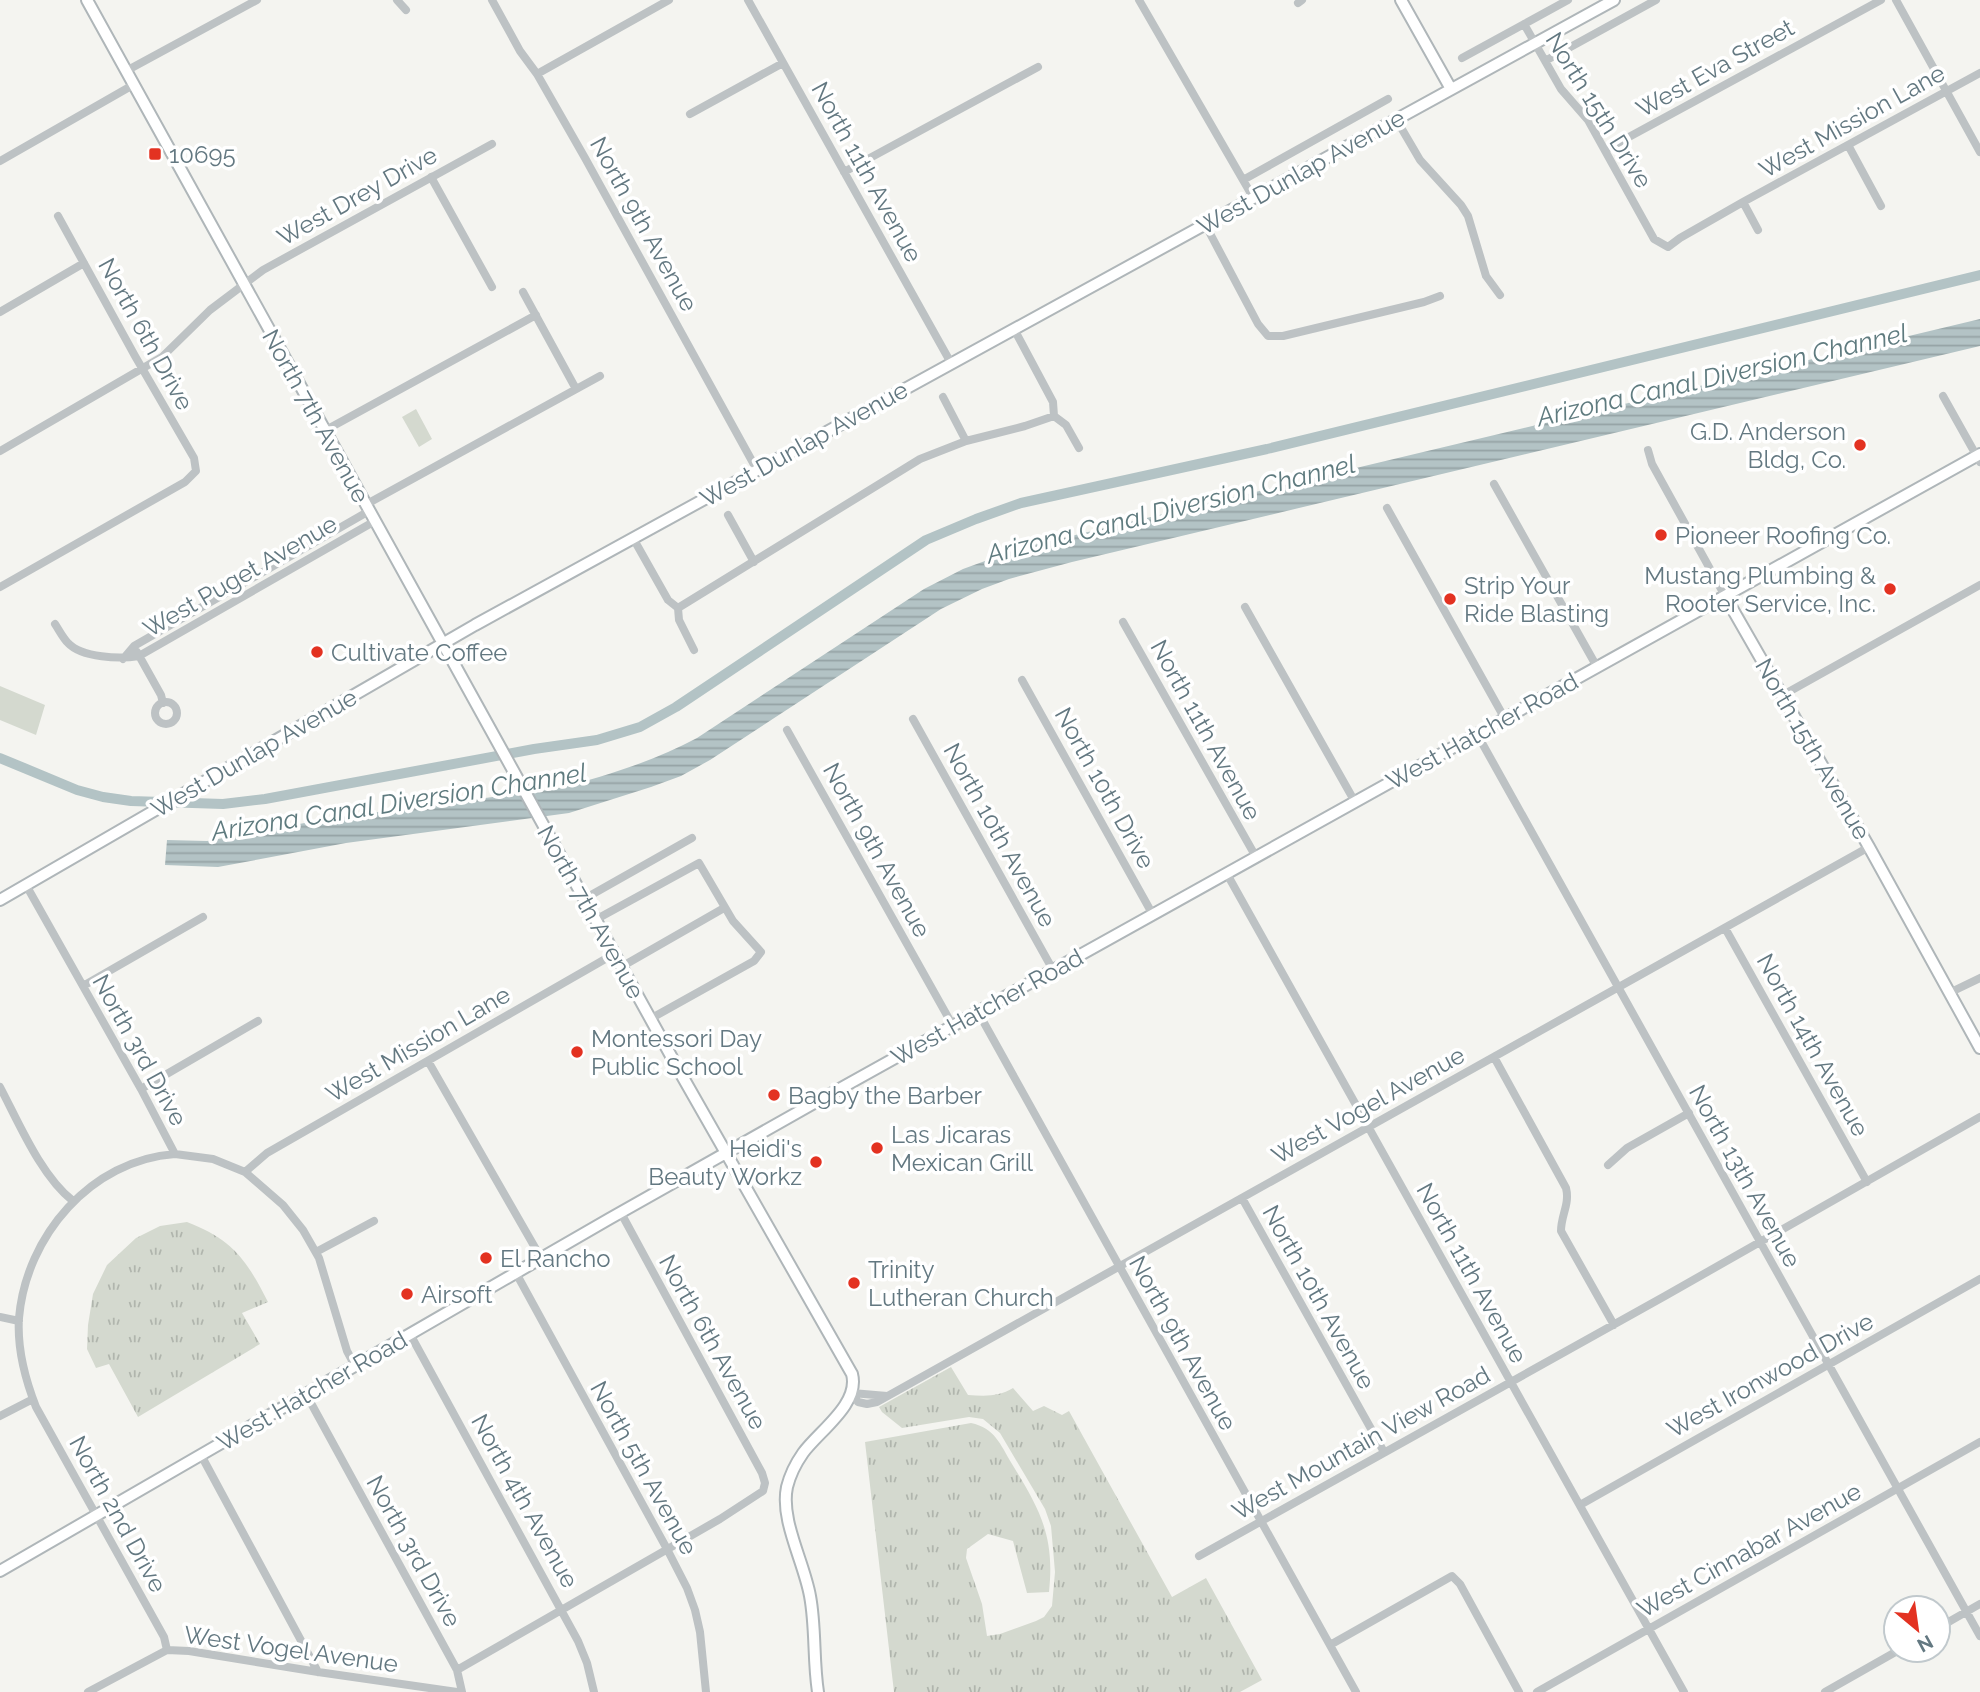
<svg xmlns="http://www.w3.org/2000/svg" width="1980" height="1692" font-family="Raleway,sans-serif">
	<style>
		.grass { fill: url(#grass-tufts) }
		.pitch { fill: #d4d9cf }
		.water { fill: url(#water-rules) }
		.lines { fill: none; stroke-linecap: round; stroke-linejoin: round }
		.canal { stroke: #b3c3c5; stroke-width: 10 }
		.secondary-casing { stroke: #afb6b9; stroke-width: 14 }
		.street { stroke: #bdc2c4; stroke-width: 8 }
		.secondary { stroke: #fff; stroke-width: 10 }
		.poi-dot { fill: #e33221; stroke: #fff; stroke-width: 2.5 }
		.labels { text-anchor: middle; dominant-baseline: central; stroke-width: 7; stroke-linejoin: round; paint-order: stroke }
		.street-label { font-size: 24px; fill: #637881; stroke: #fff }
		.poi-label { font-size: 24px; fill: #637881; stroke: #fff; text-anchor: start }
		.water-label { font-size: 26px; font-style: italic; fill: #5f7b7f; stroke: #fff }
	</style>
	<defs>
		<pattern id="grass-tufts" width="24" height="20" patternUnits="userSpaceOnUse" patternTransform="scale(1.75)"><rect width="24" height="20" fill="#d4d9cf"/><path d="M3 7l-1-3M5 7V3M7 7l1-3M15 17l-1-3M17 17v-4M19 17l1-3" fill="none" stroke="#b0b5ad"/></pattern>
		<pattern id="water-rules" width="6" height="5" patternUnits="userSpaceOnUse" patternTransform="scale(1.75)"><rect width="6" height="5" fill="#b3c3c5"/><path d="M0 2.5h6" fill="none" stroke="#95a3a5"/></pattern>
	</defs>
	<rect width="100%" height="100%" fill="#f4f4f0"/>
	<!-- grass -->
	<path class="grass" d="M187,1222C233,1240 246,1259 268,1302L242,1313L260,1344L138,1417L109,1364L96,1368L87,1349L88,1325L93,1294L107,1265L136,1238L160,1226Z
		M951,1367L968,1395C985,1396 999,1397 1013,1388L1033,1411L1044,1406L1062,1415L1069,1411L1172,1597L1206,1578L1262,1680L1240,1692H894L865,1442L971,1423C995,1428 1000,1444 1012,1464C1040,1510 1055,1536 1049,1592L1027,1593L1013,1541L988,1534L967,1549L966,1558L982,1604L987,1636L1000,1634L1036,1621L1044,1617L1052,1606L1055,1572L1051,1526L1045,1509L1000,1433L983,1419L969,1417L902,1428L882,1412L879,1407Z"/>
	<!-- pitch -->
	<path class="pitch" d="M416,409L432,439L419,447L402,417Z
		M0,686L45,705L36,735L0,720Z"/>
	<!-- water -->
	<path class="water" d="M1980,319V346L1072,562L1009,579L982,589L941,609L710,760L681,776L651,787L569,813L346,843L218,867L165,865L167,840L207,841L332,818L554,789C603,777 652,762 697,738L924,589L963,569L1021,548Z"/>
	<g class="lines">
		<!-- canal -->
		<path class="canal" d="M0,758L77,790L103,797L131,801L223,804L265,799L534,749L597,740L640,727L676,707L926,540L976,519L1021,503L1267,449L1980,275"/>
		<!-- secondary casing -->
		<g class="secondary-casing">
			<path id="secondary" d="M87,0L681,1074L852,1374C860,1404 819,1431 803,1453C796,1463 790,1475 787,1487C780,1520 804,1562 810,1596C816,1628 813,1660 818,1692
				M1401,0L1451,89
				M1725,596L1869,847L1980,1048
				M0,900L475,625L1614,0
				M0,1571L609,1219L816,1102L1980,454"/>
		</g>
		<!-- street -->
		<path class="street" d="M397,0L406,10
			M492,0L520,51L537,74L585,158L757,470
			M748,0L951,363
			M1139,0L1254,199
			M1896,0L1980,152
			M1298,3L1302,0
			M1524,24L1561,89L1588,120L1654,239L1668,247L1680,238L1743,202L1980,73
			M1462,58L1568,0
			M1545,61L1656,0
			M126,71L257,0
			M537,74L669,0
			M690,114L783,63
			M1396,119L1420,160L1461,205L1468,216L1486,276L1500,295
			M1848,145L1881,206
			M1605,150L1881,0
			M0,161L133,85
			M844,172L1038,67
			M431,177L492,287
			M1243,180L1388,99
			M1743,202L1758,230
			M1205,224L1258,324L1268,336H1283L1424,302L1440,296
			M523,292L576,389
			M0,312L84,263
			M1014,329L1053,402L1054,416L1066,425L1079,448
			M1943,396L1980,462
			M943,397L966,441
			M324,431L536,315
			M1648,450L1652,464L1725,596
			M0,451L162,357L210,310L263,270L492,144
			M1494,484L1597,667
			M365,505L600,376
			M1387,508L1505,719
			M728,515L754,562
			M633,538L668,600L678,608L679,620L694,650
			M0,587L185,482L196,471L194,458L135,356L58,216
			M1245,607L1355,802
			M678,608L920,459L966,441L1025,426L1054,416
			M1123,622L1256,857
			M55,624C59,630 63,638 68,643C82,658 120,659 139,656L375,521
			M137,652L161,695L163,703
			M123,659L134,646L369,511
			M1022,680L1153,915
			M1783,695L1980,585
			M155 713a11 11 0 1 1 22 0a11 11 0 1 1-22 0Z
			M913,719L1053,970
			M787,730L953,1026
			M1477,734L1980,1636
			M1227,874L1684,1692
			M26,885L141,1089L175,1154L213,1159L245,1172L283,1205L303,1230L319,1258L347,1351L355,1366
			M584,899L692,838
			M595,920L699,863L733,921L761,952L754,961L650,1019
			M1725,928L1867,1182
			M621,967L724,908
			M83,986L203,917
			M1949,993L1980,978
			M978,1012L1356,1692
			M1494,1057L1566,1188C1570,1204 1561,1215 1561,1231L1614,1325
			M428,1061L541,1258
			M0,1087C19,1123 41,1176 73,1201
			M141,1089L258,1021
			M1608,1165L1627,1148L1689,1113
			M245,1172L267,1153L614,954
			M1242,1198L1384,1452
			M316,1252L374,1221
			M516,1273L667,1549L687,1588L695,1610L700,1632L706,1692
			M0,1317L19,1321
			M410,1334L578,1641L587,1663L594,1692
			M852,1393L858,1402L867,1404L877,1402L1869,847
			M852,1393L887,1396
			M306,1394L457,1670L462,1692
			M0,1416L33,1399
			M201,1455L318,1672
			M1580,1505L1980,1279
			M1199,1556L1665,1296L1980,1117
			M1938,1628L1980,1604
			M1330,1645L1452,1576L1460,1584L1519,1692
			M167,1650L164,1637L36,1407C25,1379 17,1348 19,1318C26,1236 91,1160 175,1154
			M457,1670L720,1519L763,1491L765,1483L762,1473L621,1213
			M88,1692L167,1650L189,1651L318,1672L457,1692
			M1537,1692L1980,1442
			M1825,1692L1899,1650"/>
		<!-- secondary -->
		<use href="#secondary" class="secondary"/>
	</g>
	<!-- markers -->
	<g class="poi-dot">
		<rect x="148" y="147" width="14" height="14" rx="3.5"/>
		<circle cx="1860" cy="445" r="7"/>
		<circle cx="1661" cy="535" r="7"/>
		<circle cx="1890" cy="589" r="7"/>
		<circle cx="1450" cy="599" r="7"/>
		<circle cx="317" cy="652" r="7"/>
		<circle cx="577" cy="1052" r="7"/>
		<circle cx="774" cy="1095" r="7"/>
		<circle cx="877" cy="1148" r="7"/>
		<circle cx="816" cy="1162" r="7"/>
		<circle cx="486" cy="1258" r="7"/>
		<circle cx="854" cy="1283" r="7"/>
		<circle cx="407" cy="1294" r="7"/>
	</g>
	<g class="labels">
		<!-- street labels -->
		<g class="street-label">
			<text transform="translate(1715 68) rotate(-29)">West Eva Street</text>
			<text transform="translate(1599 110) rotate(58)">North 15th Drive</text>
			<text transform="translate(1852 121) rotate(-29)">West Mission Lane</text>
			<text transform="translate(867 172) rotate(61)">North 11th Avenue</text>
			<text transform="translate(1301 172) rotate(-29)">West Dunlap Avenue</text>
			<text transform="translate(357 196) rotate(-29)">West Drey Drive</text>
			<text transform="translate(644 224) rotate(61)">North 9th Avenue</text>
			<text transform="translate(146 334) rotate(61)">North 6th Drive</text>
			<text transform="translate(316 416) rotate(61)">North 7th Avenue</text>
			<text transform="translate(804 444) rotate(-29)">West Dunlap Avenue</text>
			<text transform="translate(240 576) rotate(-30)">West Puget Avenue</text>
			<text transform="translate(1206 730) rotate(61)">North 11th Avenue</text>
			<text transform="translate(1482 731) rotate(-29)">West Hatcher Road</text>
			<text transform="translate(1813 749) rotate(60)">North 15th Avenue</text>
			<text transform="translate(254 753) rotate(-30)">West Dunlap Avenue</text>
			<text transform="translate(1105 788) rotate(61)">North 10th Drive</text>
			<text transform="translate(1000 835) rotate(61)">North 10th Avenue</text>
			<text transform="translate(877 850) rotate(61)">North 9th Avenue</text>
			<text transform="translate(591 912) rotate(61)">North 7th Avenue</text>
			<text transform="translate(987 1007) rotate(-29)">West Hatcher Road</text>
			<text transform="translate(418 1044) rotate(-30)">West Mission Lane</text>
			<text transform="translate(1813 1045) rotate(61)">North 14th Avenue</text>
			<text transform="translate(140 1050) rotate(61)">North 3rd Drive</text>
			<text transform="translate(1368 1105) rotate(-29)">West Vogel Avenue</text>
			<text transform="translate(1745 1176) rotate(61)">North 13th Avenue</text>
			<text transform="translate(1472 1273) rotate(61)">North 11th Avenue</text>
			<text transform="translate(1319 1297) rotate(61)">North 10th Avenue</text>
			<text transform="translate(713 1342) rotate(61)">North 6th Avenue</text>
			<text transform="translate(1183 1343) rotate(61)">North 9th Avenue</text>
			<text transform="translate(1770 1375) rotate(-29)">West Ironwood Drive</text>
			<text transform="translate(312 1391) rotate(-30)">West Hatcher Road</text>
			<text transform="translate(1361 1443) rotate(-29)">West Mountain View Road</text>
			<text transform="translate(644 1468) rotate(61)">North 5th Avenue</text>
			<text transform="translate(525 1501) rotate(61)">North 4th Avenue</text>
			<text transform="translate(118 1514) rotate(61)">North 2nd Drive</text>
			<text transform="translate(1749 1550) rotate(-29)">West Cinnabar Avenue</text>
			<text transform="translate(414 1551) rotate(61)">North 3rd Drive</text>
			<text transform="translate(291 1649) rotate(8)">West Vogel Avenue</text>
		</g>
		<!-- poi labels -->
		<g class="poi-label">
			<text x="169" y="154">10695</text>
			<text x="1846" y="431" text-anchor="end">G.D. Anderson<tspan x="1846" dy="28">Bldg, Co.</tspan></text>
			<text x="1675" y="535">Pioneer Roofing Co.</text>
			<text x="1876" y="575" text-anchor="end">Mustang Plumbing &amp;<tspan x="1876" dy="28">Rooter Service, Inc.</tspan></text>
			<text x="1464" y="585">Strip Your<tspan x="1464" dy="28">Ride Blasting</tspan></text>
			<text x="331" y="652">Cultivate Coffee</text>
			<text x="591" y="1038">Montessori Day<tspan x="591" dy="28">Public School</tspan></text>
			<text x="788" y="1095">Bagby the Barber</text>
			<text x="891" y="1134">Las Jicaras<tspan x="891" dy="28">Mexican Grill</tspan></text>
			<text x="802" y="1148" text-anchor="end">Heidi's<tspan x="802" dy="28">Beauty Workz</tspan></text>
			<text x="500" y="1258">El Rancho</text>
			<text x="868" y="1269">Trinity<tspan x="868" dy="28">Lutheran Church</tspan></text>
			<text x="421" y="1294">Airsoft</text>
		</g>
		<!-- water labels -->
		<g class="water-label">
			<text transform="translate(1722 375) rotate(-13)">Arizona Canal Diversion Channel</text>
			<text transform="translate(1171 509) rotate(-14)">Arizona Canal Diversion Channel</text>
			<text transform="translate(399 802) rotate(-9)">Arizona Canal Diversion Channel</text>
		</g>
	</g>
	<!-- north arrow -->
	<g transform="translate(1917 1629) rotate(151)"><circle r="33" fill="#ffffff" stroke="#c1c9cd" stroke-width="2"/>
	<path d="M0-5L12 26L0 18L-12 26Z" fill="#e33221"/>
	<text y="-10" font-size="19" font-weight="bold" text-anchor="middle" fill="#637881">N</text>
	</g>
</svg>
